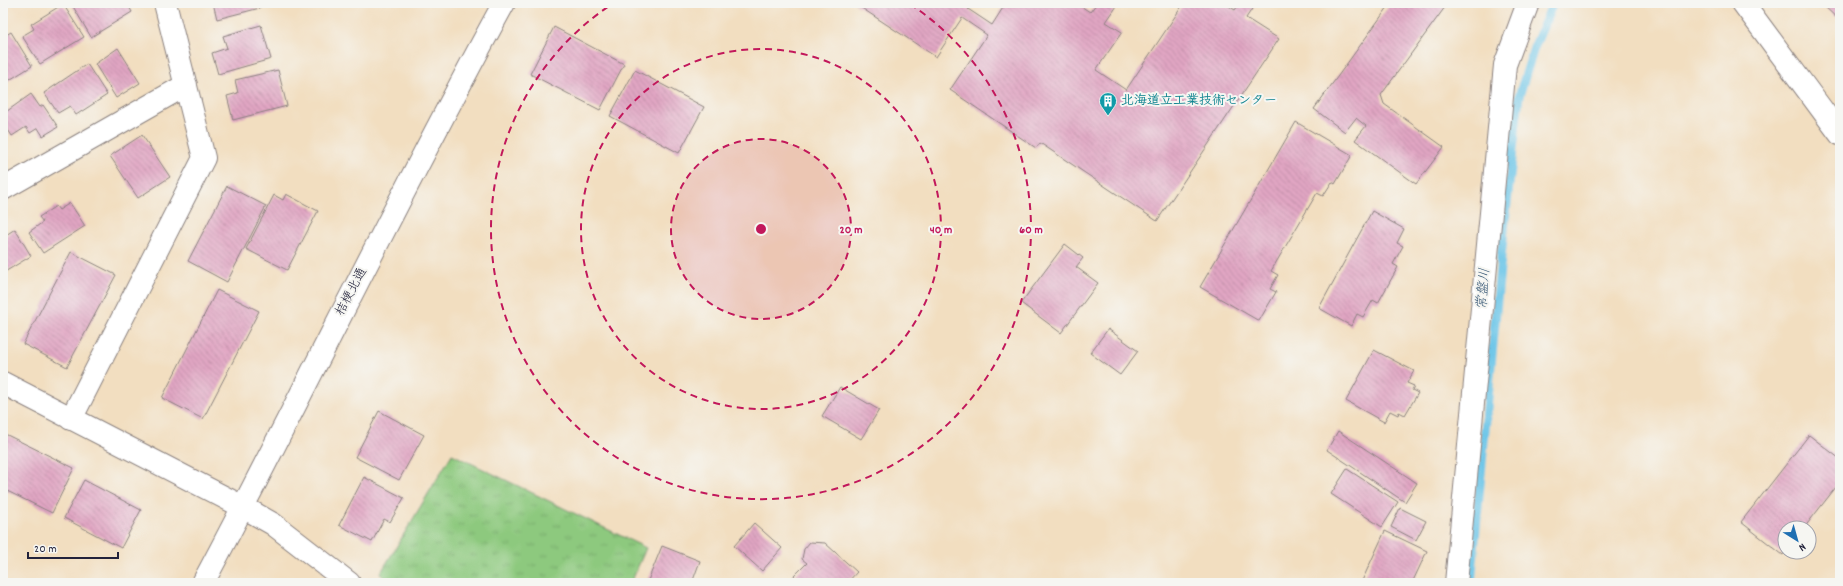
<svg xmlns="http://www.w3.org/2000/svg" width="1843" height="586" font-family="Dekko,'Klee One',sans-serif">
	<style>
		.grass { fill: url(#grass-tufts); stroke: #58765c }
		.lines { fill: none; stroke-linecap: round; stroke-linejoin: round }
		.stream { stroke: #6ac5e8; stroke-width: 9 }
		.building { fill: url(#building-back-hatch) }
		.minor-casing { stroke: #8a807e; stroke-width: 24 }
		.tertiary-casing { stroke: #8a807e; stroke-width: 24 }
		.minor { stroke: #fff; stroke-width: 22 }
		.tertiary { stroke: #fff; stroke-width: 22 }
		.ring { fill: none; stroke: #c2185b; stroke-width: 2; stroke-dasharray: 7 5 }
		.labels { text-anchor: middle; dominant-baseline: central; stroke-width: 4; stroke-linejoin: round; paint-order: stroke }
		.culture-label { font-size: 13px; font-weight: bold; fill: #0d838f; stroke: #f6f6f2; text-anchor: start }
		.street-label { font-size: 13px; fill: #22223b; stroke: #f6f6f2 }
		.water-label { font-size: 14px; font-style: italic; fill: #3b5b78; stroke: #f6f6f2 }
		.centre { fill: #c2185b; stroke: #f6f6f2; stroke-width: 2 }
		.ring-label { font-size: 12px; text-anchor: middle; font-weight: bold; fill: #c2185b; stroke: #f6f6f2; stroke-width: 4; stroke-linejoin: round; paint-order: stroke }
	</style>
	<defs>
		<pattern id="grass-tufts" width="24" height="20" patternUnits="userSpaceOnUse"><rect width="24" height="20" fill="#8dc97e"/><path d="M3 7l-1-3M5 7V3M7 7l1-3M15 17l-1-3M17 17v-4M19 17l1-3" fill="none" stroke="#79ac6e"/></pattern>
		<pattern id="building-back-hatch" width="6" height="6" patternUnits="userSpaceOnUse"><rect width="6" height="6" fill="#e1a6c3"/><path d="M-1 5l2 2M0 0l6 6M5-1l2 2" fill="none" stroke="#b687a0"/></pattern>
	</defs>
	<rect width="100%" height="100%" fill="#f6f6f2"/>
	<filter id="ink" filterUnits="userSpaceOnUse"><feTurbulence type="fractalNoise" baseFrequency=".025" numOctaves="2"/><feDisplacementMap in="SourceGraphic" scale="8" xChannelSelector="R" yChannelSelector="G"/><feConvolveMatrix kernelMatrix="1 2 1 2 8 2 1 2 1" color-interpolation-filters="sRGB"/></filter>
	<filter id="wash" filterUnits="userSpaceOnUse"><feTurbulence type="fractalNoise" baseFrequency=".012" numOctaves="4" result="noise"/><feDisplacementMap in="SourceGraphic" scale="16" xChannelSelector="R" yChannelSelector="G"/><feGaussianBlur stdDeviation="0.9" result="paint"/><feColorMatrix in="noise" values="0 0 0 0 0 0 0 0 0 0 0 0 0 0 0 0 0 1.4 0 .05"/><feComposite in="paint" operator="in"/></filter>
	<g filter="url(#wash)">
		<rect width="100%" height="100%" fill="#f2dec0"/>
		<!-- grass -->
		<path class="grass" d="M452,454L646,548L631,583H392L380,574Z"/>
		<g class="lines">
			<!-- stream -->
			<path class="stream" d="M1471,583L1501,257L1519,96L1534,48L1553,3"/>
		</g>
		<g id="blocks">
			<!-- building -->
			<path class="building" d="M71,3H127L132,12L91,37Z
				M213,3H259L260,8L217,19Z
				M854,3H972L968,9L992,25L1006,3H1076L1090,12L1097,3H1119L1106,22L1122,32L1096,70L1126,90L1184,3H1224L1235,10L1240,3H1256L1246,18L1279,39L1157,221L1040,143L1036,148L950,90L987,35L962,18L936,57Z
				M1391,3H1448L1381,95L1384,104L1444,147L1416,184L1355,140L1366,126L1356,118L1345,132L1314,109Z
				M1823,3H1840V21L1822,4Z
				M63,4L84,37L40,64L22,36L34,29L31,24Z
				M261,25L271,59L218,74L212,53L227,48L223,36Z
				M554,27L624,64L600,110L530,74Z
				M11,32L32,66L3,84V37Z
				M118,48L140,83L116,98L95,64Z
				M87,64L107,95L76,115L70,106L58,113L44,93Z
				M278,70L287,106L233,120L227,96L238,93L235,80Z
				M635,70L704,107L679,153L610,116Z
				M31,94L40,107L43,105L58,127L43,136L38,128L30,133L26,127L12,136L3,122V114Z
				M1296,122L1352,155L1335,184L1332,182L1323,196L1317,193L1271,271L1278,275L1270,289L1276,292L1259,321L1200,287Z
				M142,135L170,177L138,198L110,156Z
				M227,186L266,206L227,282L188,261Z
				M286,194L318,211L287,270L246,249L274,195L283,200Z
				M70,203L85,226L43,253L29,232L43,222L39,217L56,206L59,210Z
				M1372,211L1404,229L1397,243L1403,246L1393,264L1398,267L1378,303L1373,300L1363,317L1357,314L1351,326L1319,308Z
				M15,229L31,256L3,273V237Z
				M1065,244L1083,258L1076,267L1098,283L1061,333L1021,303Z
				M71,252L116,275L67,367L23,344Z
				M217,290L259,311L203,419L162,398Z
				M1108,329L1138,351L1120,375L1090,353Z
				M1374,350L1414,371L1407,383L1414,386L1412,390L1418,393L1405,415L1399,412L1398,415L1390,411L1384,422L1346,401Z
				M840,387L879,410L861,439L822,416Z
				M379,411L424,435L399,480L355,457Z
				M1338,431L1417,483L1405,502L1327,450Z
				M3,433L74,468L52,513L3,489Z
				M1809,435L1840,459V482L1804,528H1785V552L1783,555L1741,522Z
				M1347,469L1398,502L1382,527L1331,494Z
				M364,477L404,498L390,522L384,519L372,542L339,525Z
				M84,480L141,510L121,548L64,518Z
				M1400,508L1426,521L1416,540L1391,527Z
				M754,523L782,548L762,571L734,546Z
				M1385,531L1427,551L1412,583H1361Z
				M810,542L825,543L857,572L847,583H787L807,563L802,559L804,549Z
				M662,546L700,561L692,583H647Z"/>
		</g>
	</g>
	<g filter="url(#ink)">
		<use href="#blocks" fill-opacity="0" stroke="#8a807e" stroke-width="1"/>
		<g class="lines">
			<!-- minor casing -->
			<g class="minor-casing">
				<path id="minor" d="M3,189L186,85
					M71,419L204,158L165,3"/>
			</g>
			<!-- tertiary casing -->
			<g class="tertiary-casing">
				<path id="tertiary" d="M1743,3L1840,134
					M3,383L243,507L273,524L349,583
					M203,583C305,391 399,194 504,3
					M1456,583L1505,65L1528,3"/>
			</g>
			<!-- minor -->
			<use href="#minor" class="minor"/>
			<!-- tertiary -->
			<use href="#tertiary" class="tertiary"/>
		</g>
	</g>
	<!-- distance rings -->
	<circle cx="761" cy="229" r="90" fill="#c2185b" fill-opacity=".12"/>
	<g class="ring">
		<circle cx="761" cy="229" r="90"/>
		<circle cx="761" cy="229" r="180"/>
		<path d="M910 4A270 270 0 1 1 612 4"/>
	</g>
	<!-- icons -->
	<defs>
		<g id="building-pin" transform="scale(0.9)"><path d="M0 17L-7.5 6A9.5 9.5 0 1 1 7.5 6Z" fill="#0f9aa8" stroke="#f6f6f2"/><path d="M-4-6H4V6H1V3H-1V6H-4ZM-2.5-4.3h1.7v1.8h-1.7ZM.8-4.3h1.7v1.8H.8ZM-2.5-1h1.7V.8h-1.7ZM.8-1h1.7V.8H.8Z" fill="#fff"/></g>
	</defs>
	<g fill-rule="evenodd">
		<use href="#building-pin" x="1108" y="101"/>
	</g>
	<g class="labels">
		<!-- culture labels -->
		<g class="culture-label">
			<text x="1121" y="101">北海道立工業技術センター</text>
		</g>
		<!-- street labels -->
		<g class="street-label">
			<text transform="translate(352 292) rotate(-62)">桔梗北通</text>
		</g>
		<!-- water labels -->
		<g class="water-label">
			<text transform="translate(1484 289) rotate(-85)">常盤川</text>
		</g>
	</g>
	<circle cx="761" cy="229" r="6" class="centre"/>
	<g class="ring-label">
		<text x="851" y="233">20 m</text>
		<text x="941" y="233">40 m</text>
		<text x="1031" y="233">60 m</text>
	</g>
	<!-- margin -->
	<rect width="1843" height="586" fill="none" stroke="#f6f6f2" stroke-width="16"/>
	<!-- north arrow -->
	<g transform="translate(1797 540) rotate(143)"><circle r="19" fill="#f6f6f2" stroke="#a1a1a9"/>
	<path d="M0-3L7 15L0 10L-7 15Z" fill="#1f6fb2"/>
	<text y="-6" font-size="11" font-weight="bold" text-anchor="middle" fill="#22223b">N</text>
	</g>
	<!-- scale -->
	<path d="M28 552v6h90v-6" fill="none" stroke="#22223b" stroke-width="2"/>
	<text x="34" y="552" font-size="12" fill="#22223b" stroke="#f6f6f2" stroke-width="3" paint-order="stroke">20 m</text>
</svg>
